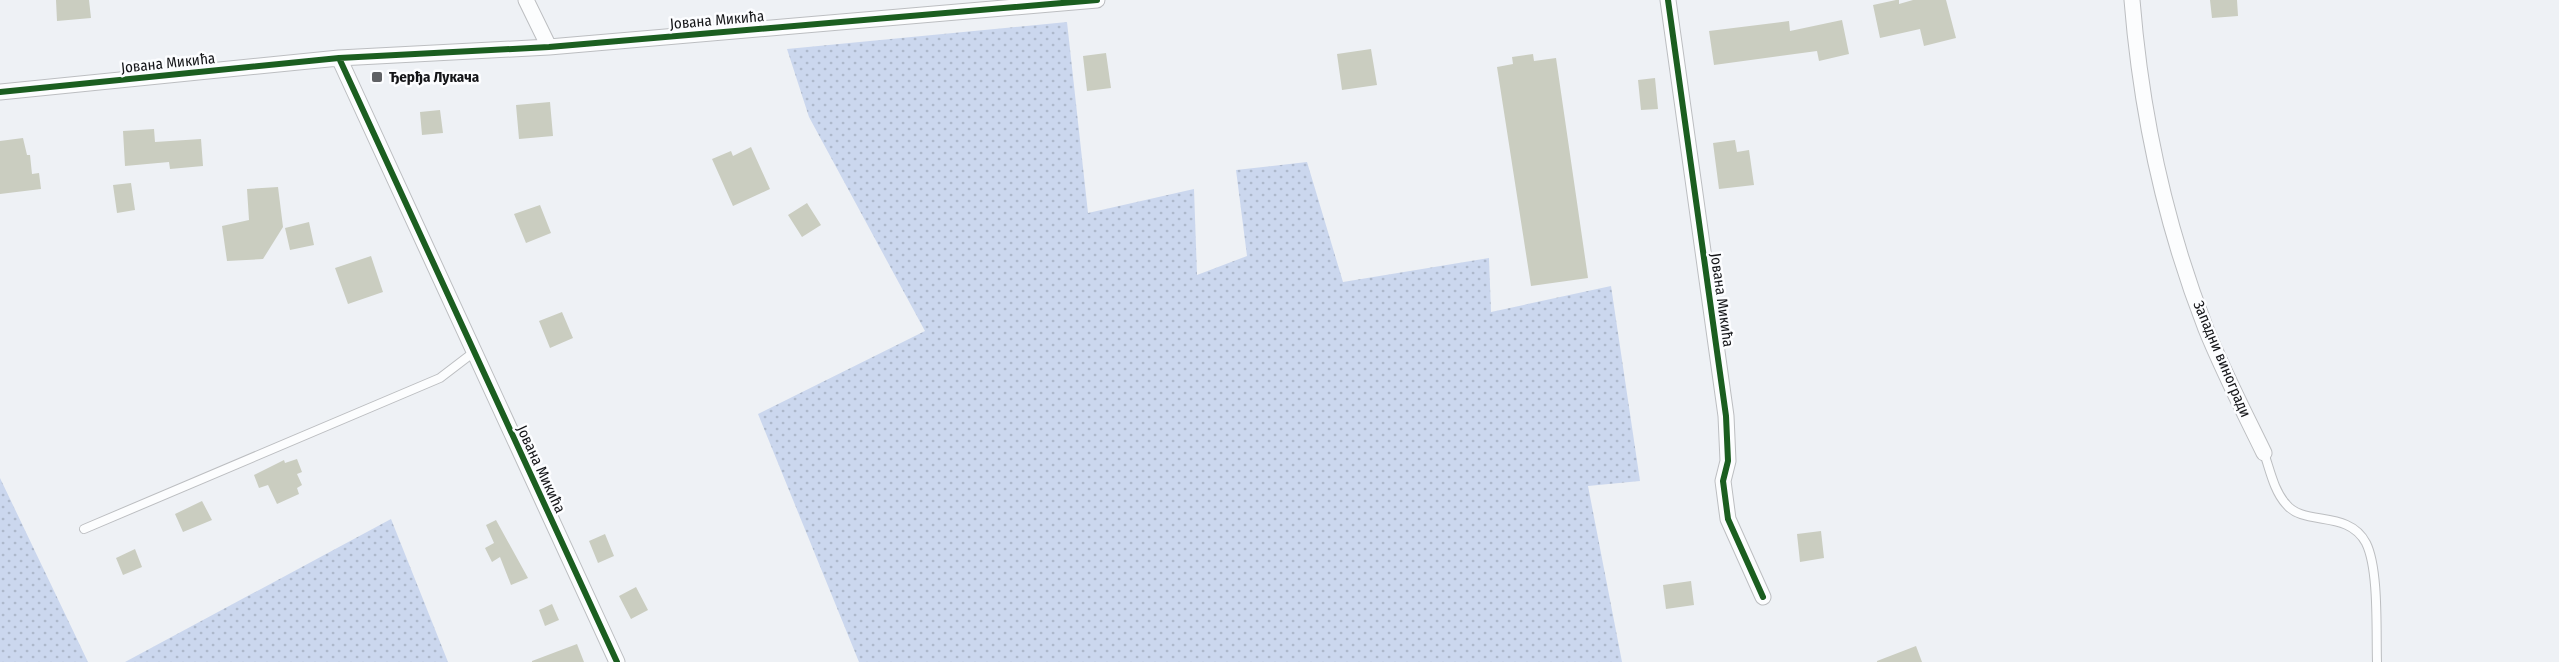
<svg xmlns="http://www.w3.org/2000/svg" width="2559" height="662" font-family="'Fira Sans Condensed',sans-serif">
	<style>
		.grass { fill: url(#grass-dots) }
		.building { fill: #cacdc0 }
		.lines { fill: none; stroke-linecap: round; stroke-linejoin: round }
		.lane-casing { stroke: #bcbec1; stroke-width: 10 }
		.street-casing { stroke: #bcbec1; stroke-width: 17 }
		.lane { stroke: #fcfdfe; stroke-width: 8 }
		.street { stroke: #fcfdfe; stroke-width: 15 }
		.cycleway-casing { stroke: #fcfdff; stroke-width: 10 }
		.cycleway { stroke: #1b5e20; stroke-width: 6 }
		.poi-dot { fill: #606265; stroke: #fcfdff; stroke-width: 2 }
		.labels { text-anchor: middle; dominant-baseline: central; stroke-width: 5; stroke-linejoin: round; paint-order: stroke }
		.street-label { font-size: 15px; fill: #141518; stroke: #fcfdff }
		.poi-label { font-size: 15px; font-weight: bold; fill: #141518; stroke: #fcfdff; text-anchor: start }
	</style>
	<defs>
		<pattern id="grass-dots" width="8" height="8" patternUnits="userSpaceOnUse" patternTransform="scale(1.5)"><rect width="8" height="8" fill="#cbd7ee"/><path d="M2 2h.1M6 6h.1" fill="none" stroke="#adb8cb" stroke-width="1.8" stroke-linecap="round"/></pattern>
	</defs>
	<rect width="100%" height="100%" fill="#eef1f5"/>
	<!-- grass -->
	<path class="grass" d="M1067,22L1088,213L1194,189L1197,275L1247,256L1236,170L1307,162L1343,282L1489,258L1491,312L1611,286L1640,481L1588,486L1622,662H859L758,414L925,331L809,117L787,49Z
		M0,478L88,662H0Z
		M391,519L448,662H125Z"/>
	<!-- building -->
	<path class="building" d="M56,0H89L91,18L57,21Z
		M1896,0H1899V4L1913,0H1946L1956,38L1924,46L1920,29L1880,38L1873,5Z
		M2210,0H2237L2238,16L2212,18Z
		M1842,20L1849,54L1819,61L1817,51L1714,65L1709,31L1789,21L1790,31Z
		M1371,49L1377,85L1342,90L1337,54Z
		M1106,53L1111,88L1087,91L1083,56Z
		M1533,54L1534,61L1556,58L1588,278L1531,286L1497,67L1513,64L1512,57Z
		M1655,78L1658,109L1641,110L1638,80Z
		M550,102L553,136L519,139L516,105Z
		M440,110L443,133L422,135L420,112Z
		M154,129L155,142L201,139L203,166L170,169L169,162L125,166L123,131Z
		M23,138L27,155H30L32,174L39,173L41,189L0,194V141Z
		M1735,140L1737,152L1749,150L1754,185L1719,189L1713,143Z
		M751,147L770,189L733,206L712,159L731,151L733,156Z
		M131,183L135,210L117,213L113,185Z
		M278,187L283,227L263,259L227,261L222,226L249,220L247,189Z
		M807,203L821,225L802,237L788,215Z
		M540,205L551,233L526,243L514,214Z
		M309,222L314,245L290,250L285,228Z
		M371,256L383,292L348,304L335,268Z
		M562,312L573,338L550,348L539,321Z
		M297,459L302,472L297,474L302,485L297,488L299,494L277,504L268,485L259,488L254,475L284,460L285,463Z
		M202,501L212,520L183,532L175,514Z
		M496,520L528,578L511,585L500,557L492,562L485,548L494,543L486,525Z
		M1821,531L1824,558L1800,562L1797,534Z
		M605,534L614,556L598,563L589,541Z
		M135,549L142,567L123,575L116,558Z
		M1691,581L1694,605L1666,609L1663,585Z
		M636,587L648,610L631,619L619,596Z
		M552,604L559,620L545,626L539,610Z
		M577,644L584,662H532V661Z
		M1916,646L1922,662H1877V661Z"/>
	<g class="lines">
		<!-- lane casing -->
		<g class="lane-casing">
			<path id="lane" d="M2264,453C2270,470 2274,491 2286,504C2304,527 2348,509 2366,543C2379,569 2376,631 2377,662
				M84,529L440,378L474,352"/>
		</g>
		<!-- street casing -->
		<g class="street-casing">
			<path id="street" d="M526,0L549,47
				M1668,0L1726,416L1728,461L1723,481L1728,519L1763,597
				M2132,0C2141,112 2165,224 2206,329C2223,371 2244,412 2264,453
				M339,58L617,662
				M0,92L339,58L549,47L1097,0"/>
		</g>
		<!-- lane -->
		<use href="#lane" class="lane"/>
		<!-- street -->
		<use href="#street" class="street"/>
		<!-- cycleway casing -->
		<g class="cycleway-casing">
			<path id="cycleway" d="M1668,0L1726,416L1728,461L1723,481L1728,519L1763,597
				M339,58L617,662
				M0,92L339,58L549,47L1097,0"/>
		</g>
		<!-- cycleway -->
		<use href="#cycleway" class="cycleway"/>
	</g>
	<!-- markers -->
	<rect class="poi-dot" x="371" y="71" width="12" height="12" rx="3"/>
	<g class="labels">
		<!-- street labels -->
		<g class="street-label">
			<text transform="translate(717 20) rotate(-5)">Јована Микића</text>
			<text transform="translate(168 63) rotate(-6)">Јована Микића</text>
			<text transform="translate(1722 300) rotate(82)">Јована Микића</text>
			<text transform="translate(2222 359) rotate(67)">Западни виногради</text>
			<text transform="translate(541 469) rotate(65)">Јована Микића</text>
		</g>
		<!-- poi labels -->
		<g class="poi-label">
			<text x="389" y="77">Ђерђа Лукача</text>
		</g>
	</g>
</svg>
